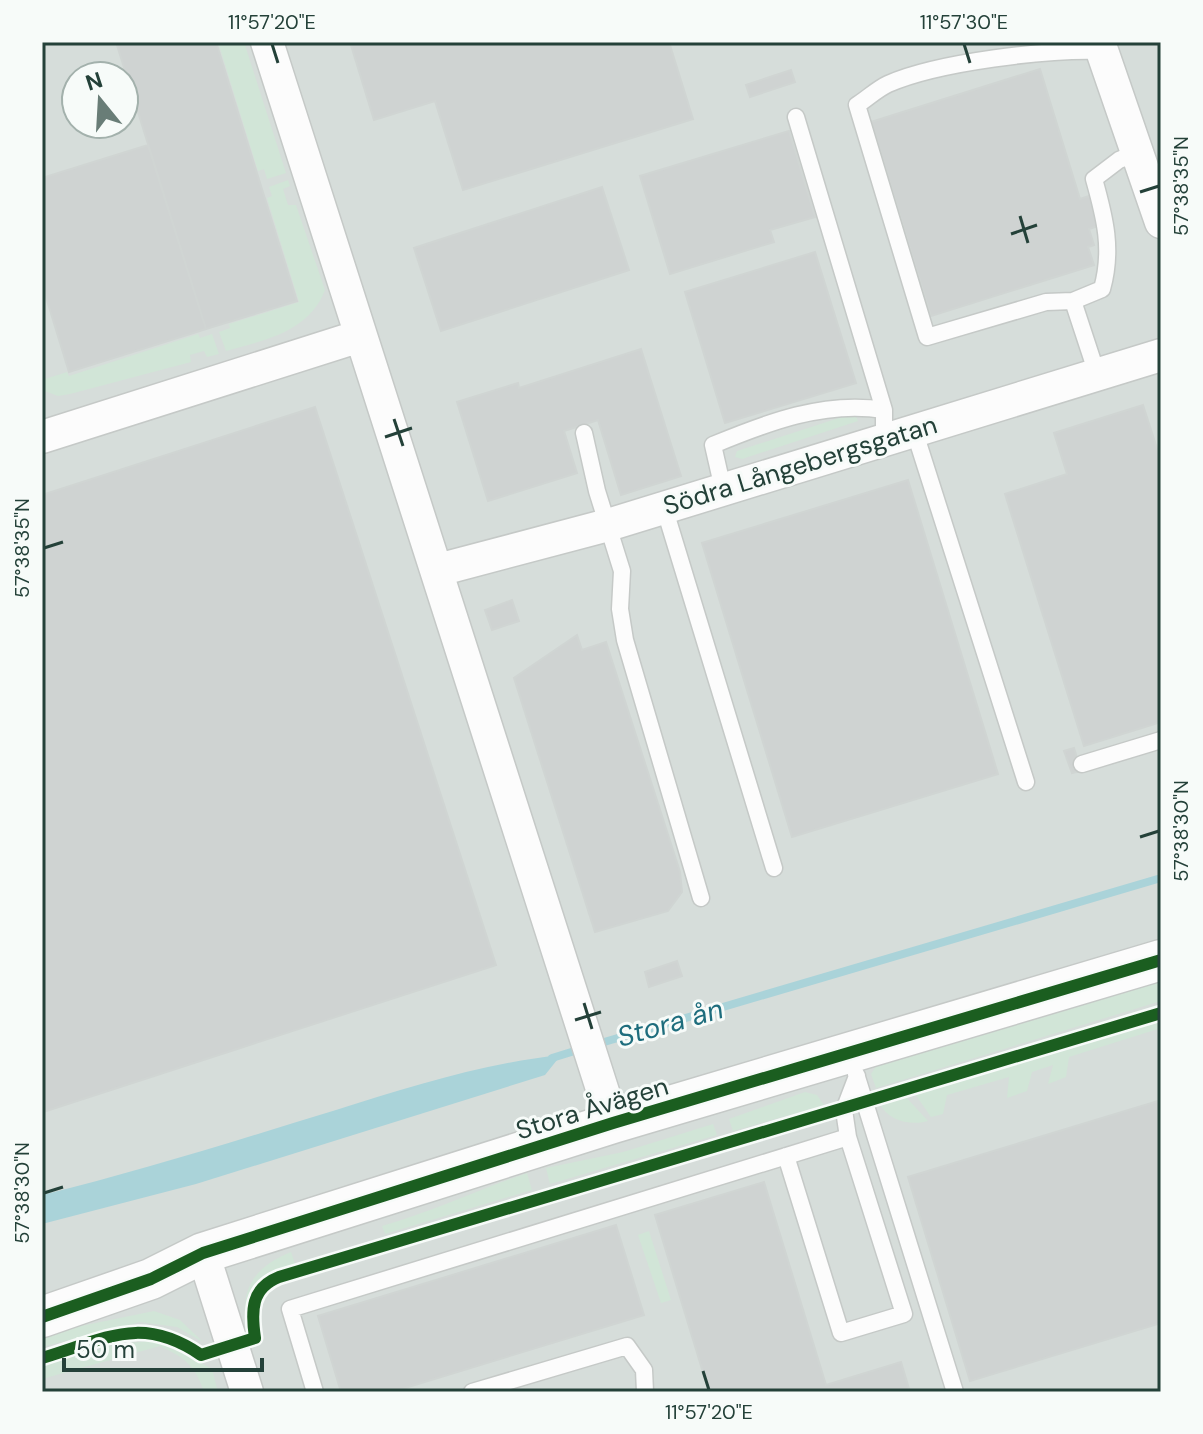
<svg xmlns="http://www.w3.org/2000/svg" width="1203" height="1434" font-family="'DM Sans',sans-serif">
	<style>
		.built { fill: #d6ddda; fill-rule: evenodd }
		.green { fill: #d1e5d7 }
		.water { fill: #aad3d9 }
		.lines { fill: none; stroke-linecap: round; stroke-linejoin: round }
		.stream { stroke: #aad3d9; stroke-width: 8 }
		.building { fill: #cfd3d2; stroke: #d0d5d3; stroke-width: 2 }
		.service-casing { stroke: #c5c9c7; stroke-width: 19 }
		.minor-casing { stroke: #c5c9c7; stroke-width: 35 }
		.tertiary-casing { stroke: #c5c9c7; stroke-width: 43 }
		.service { stroke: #fcfcfc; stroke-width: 16 }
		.minor { stroke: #fcfcfc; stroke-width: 32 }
		.tertiary { stroke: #fcfcfc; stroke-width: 40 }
		.cycleway-casing { stroke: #f7fbf9; stroke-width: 17 }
		.cycleway { stroke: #1b5e20; stroke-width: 12 }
		.ticks { fill: none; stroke: #244139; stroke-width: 3 }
		.labels { text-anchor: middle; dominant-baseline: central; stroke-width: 6; stroke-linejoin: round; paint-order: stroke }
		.street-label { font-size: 26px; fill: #244139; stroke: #f7fbf9 }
		.water-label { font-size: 28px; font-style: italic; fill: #1e6d7d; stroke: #f7fbf9 }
		.neatline { fill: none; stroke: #244139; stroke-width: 3 }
		.ticks-label { font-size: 20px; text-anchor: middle; fill: #244139 }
	</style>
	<rect width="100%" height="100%" fill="#e8ecea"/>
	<!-- built -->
	<path class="built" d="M42,42H1161V1392H42ZM76,76H124V124H76Z"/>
	<!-- green -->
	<path class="green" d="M218,42H244L286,173L267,179L264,169L258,171Z
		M288,180L290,186L283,189L288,205H296L325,290C309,332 265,340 226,351L219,332L230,328L229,324L299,302L267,198L272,196L269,187Z
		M198,334L200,338L212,334L219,354L207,357L204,351L190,355L191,362L70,394L58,396L42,390V380L67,372L69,376Z
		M848,415L856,416L858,421L742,459L735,457L737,451Z
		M1161,977V1001L876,1088L871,1074L877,1065Z
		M1161,1018V1028L1069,1057L1066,1077L1048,1084L1053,1065L1032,1072L1027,1091L1007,1098L1009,1077L947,1095L943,1114L931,1117L915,1094Z
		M805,1092L817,1095L824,1105L733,1131L729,1119Z
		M904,1095L928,1121C911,1126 888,1121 880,1104Z
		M713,1124L717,1135L550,1184L546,1168L623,1152Z
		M527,1173L532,1190L385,1234L382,1226C432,1212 478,1190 527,1173Z
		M649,1231L671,1300L661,1303L638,1235Z
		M291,1252L295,1264L268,1275L251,1292L249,1328C237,1289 256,1266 291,1252Z
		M154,1311L180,1320L203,1342L177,1327L140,1322L42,1347V1334Z
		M160,1340L212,1369L218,1392H204C195,1365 185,1358 160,1346L42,1379V1366L118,1344Z"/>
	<!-- water -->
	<path class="water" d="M561,1055L545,1075L196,1184L42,1224V1195C141,1171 238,1140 336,1110C409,1087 485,1063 561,1055Z"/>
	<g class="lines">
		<!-- stream -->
		<path class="stream" d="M594,1045L1161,878
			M552,1058L581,1049"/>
	</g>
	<!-- building -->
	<path class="building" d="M116,42H216L297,301L206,329Z
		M350,42H669L693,119L463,190L435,101L374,120Z
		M1040,69L1080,199L1092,195L1101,225L1089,229L1094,245L1088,247L1094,265L931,316L871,122Z
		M791,70L795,82L750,97L746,85Z
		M789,131L815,217L770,230L774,242L670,274L640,176Z
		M148,145L206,329L69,372L42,284V178Z
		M602,187L629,270L441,331L414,248Z
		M815,252L856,383L725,423L685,292Z
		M641,349L681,476L621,495L598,420L564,431L577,473L488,501L457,402L518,383L519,388Z
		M1143,405L1161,461V722L1084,746L1005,494L1067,474L1054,433Z
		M315,407L496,965L43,1112L42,495Z
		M908,480L998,774L792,837L702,543Z
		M512,600L519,621L492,630L485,610Z
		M577,635L582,650L606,642L680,872L682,892L668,911L595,932L514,678Z
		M1074,748L1081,771L1072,773L1064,751Z
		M677,961L682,976L649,987L645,972Z
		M1161,1100V1323L970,1381L908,1177Z
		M764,1182L826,1385L901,1362L910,1392H709L655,1215Z
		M616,1225L644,1315L392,1392H341L318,1316Z"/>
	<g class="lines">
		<!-- service casing -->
		<g class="service-casing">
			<path id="service" d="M796,117L884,410V438
				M1073,301L1102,289C1113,250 1105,218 1094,179L1119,160L1136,153
				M1097,374L1073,301L1046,302L927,337L857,105C867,99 877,89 888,84C938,62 1048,49 1102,51
				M914,430L1026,782
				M584,433L597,491L622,571L620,609L625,640L701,898
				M723,489L713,445C766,423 825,400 884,410
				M664,507L774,868
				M1082,764L1161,740
				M856,1074L955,1392
				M786,1156L841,1333L904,1314L848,1137
				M315,1392L290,1309L848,1137L844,1110L857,1076
				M472,1392L627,1346L644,1370L645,1392"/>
		</g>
		<!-- minor casing -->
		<g class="minor-casing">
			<path id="minor" d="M267,42L613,1123
				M1099,42L1161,222
				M42,437L360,336
				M438,570L608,525L1161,355
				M203,1253L247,1392"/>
		</g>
		<!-- tertiary casing -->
		<g class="tertiary-casing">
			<path id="tertiary" d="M42,1317L151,1279L203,1253L613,1123L1161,960"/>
		</g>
		<!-- service -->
		<use href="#service" class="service"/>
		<!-- minor -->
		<use href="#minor" class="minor"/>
		<!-- tertiary -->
		<use href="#tertiary" class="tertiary"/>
		<!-- cycleway casing -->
		<g class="cycleway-casing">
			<path id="cycleway" d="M42,1317L151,1279L203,1253L613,1123L1161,960
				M42,1358C106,1339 141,1314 201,1355L255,1338C251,1311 251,1288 279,1277L1161,1013"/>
		</g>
		<!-- cycleway -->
		<use href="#cycleway" class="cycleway"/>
	</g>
	<!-- ticks -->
	<path class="ticks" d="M272,44L278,63M964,44L970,63M1140,192L1159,186M1020,216L1028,243M1011,234L1037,225M394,419L403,446M385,437L412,428M44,548L63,542M1140,837L1159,831M584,1003L592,1029M575,1020L601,1012M44,1193L63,1187M703,1371L709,1390"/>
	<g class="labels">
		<!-- street labels -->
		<g class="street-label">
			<text transform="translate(800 465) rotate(-17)">Södra Långebergsgatan</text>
			<text transform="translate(592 1108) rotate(-17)">Stora Åvägen</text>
		</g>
		<!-- water labels -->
		<g class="water-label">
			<text transform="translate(670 1023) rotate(-16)">Stora ån</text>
		</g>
	</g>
	<!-- border -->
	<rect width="1203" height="1434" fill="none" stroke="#f7fbf9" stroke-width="88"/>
	<!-- north arrow -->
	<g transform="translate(100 100) rotate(342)"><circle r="38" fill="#f7fbf9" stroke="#a3b1ac" stroke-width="2"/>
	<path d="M0-6L14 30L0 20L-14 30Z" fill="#697d77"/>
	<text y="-12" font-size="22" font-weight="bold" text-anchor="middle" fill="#244139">N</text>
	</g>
	<!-- scale -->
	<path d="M64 1358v12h198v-12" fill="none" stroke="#244139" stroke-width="4"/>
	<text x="76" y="1358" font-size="24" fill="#244139" stroke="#f7fbf9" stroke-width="6" paint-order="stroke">50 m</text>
	<rect x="44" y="44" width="1115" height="1346" class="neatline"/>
	<g class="ticks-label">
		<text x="272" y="29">11°57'20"E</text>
		<text x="964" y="29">11°57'30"E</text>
		<text transform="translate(1181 186) rotate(-90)" y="7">57°38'35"N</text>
		<text transform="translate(22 548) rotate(-90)" y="7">57°38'35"N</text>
		<text transform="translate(1181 831) rotate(-90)" y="7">57°38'30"N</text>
		<text transform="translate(22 1193) rotate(-90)" y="7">57°38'30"N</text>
		<text x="709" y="1419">11°57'20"E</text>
	</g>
</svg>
